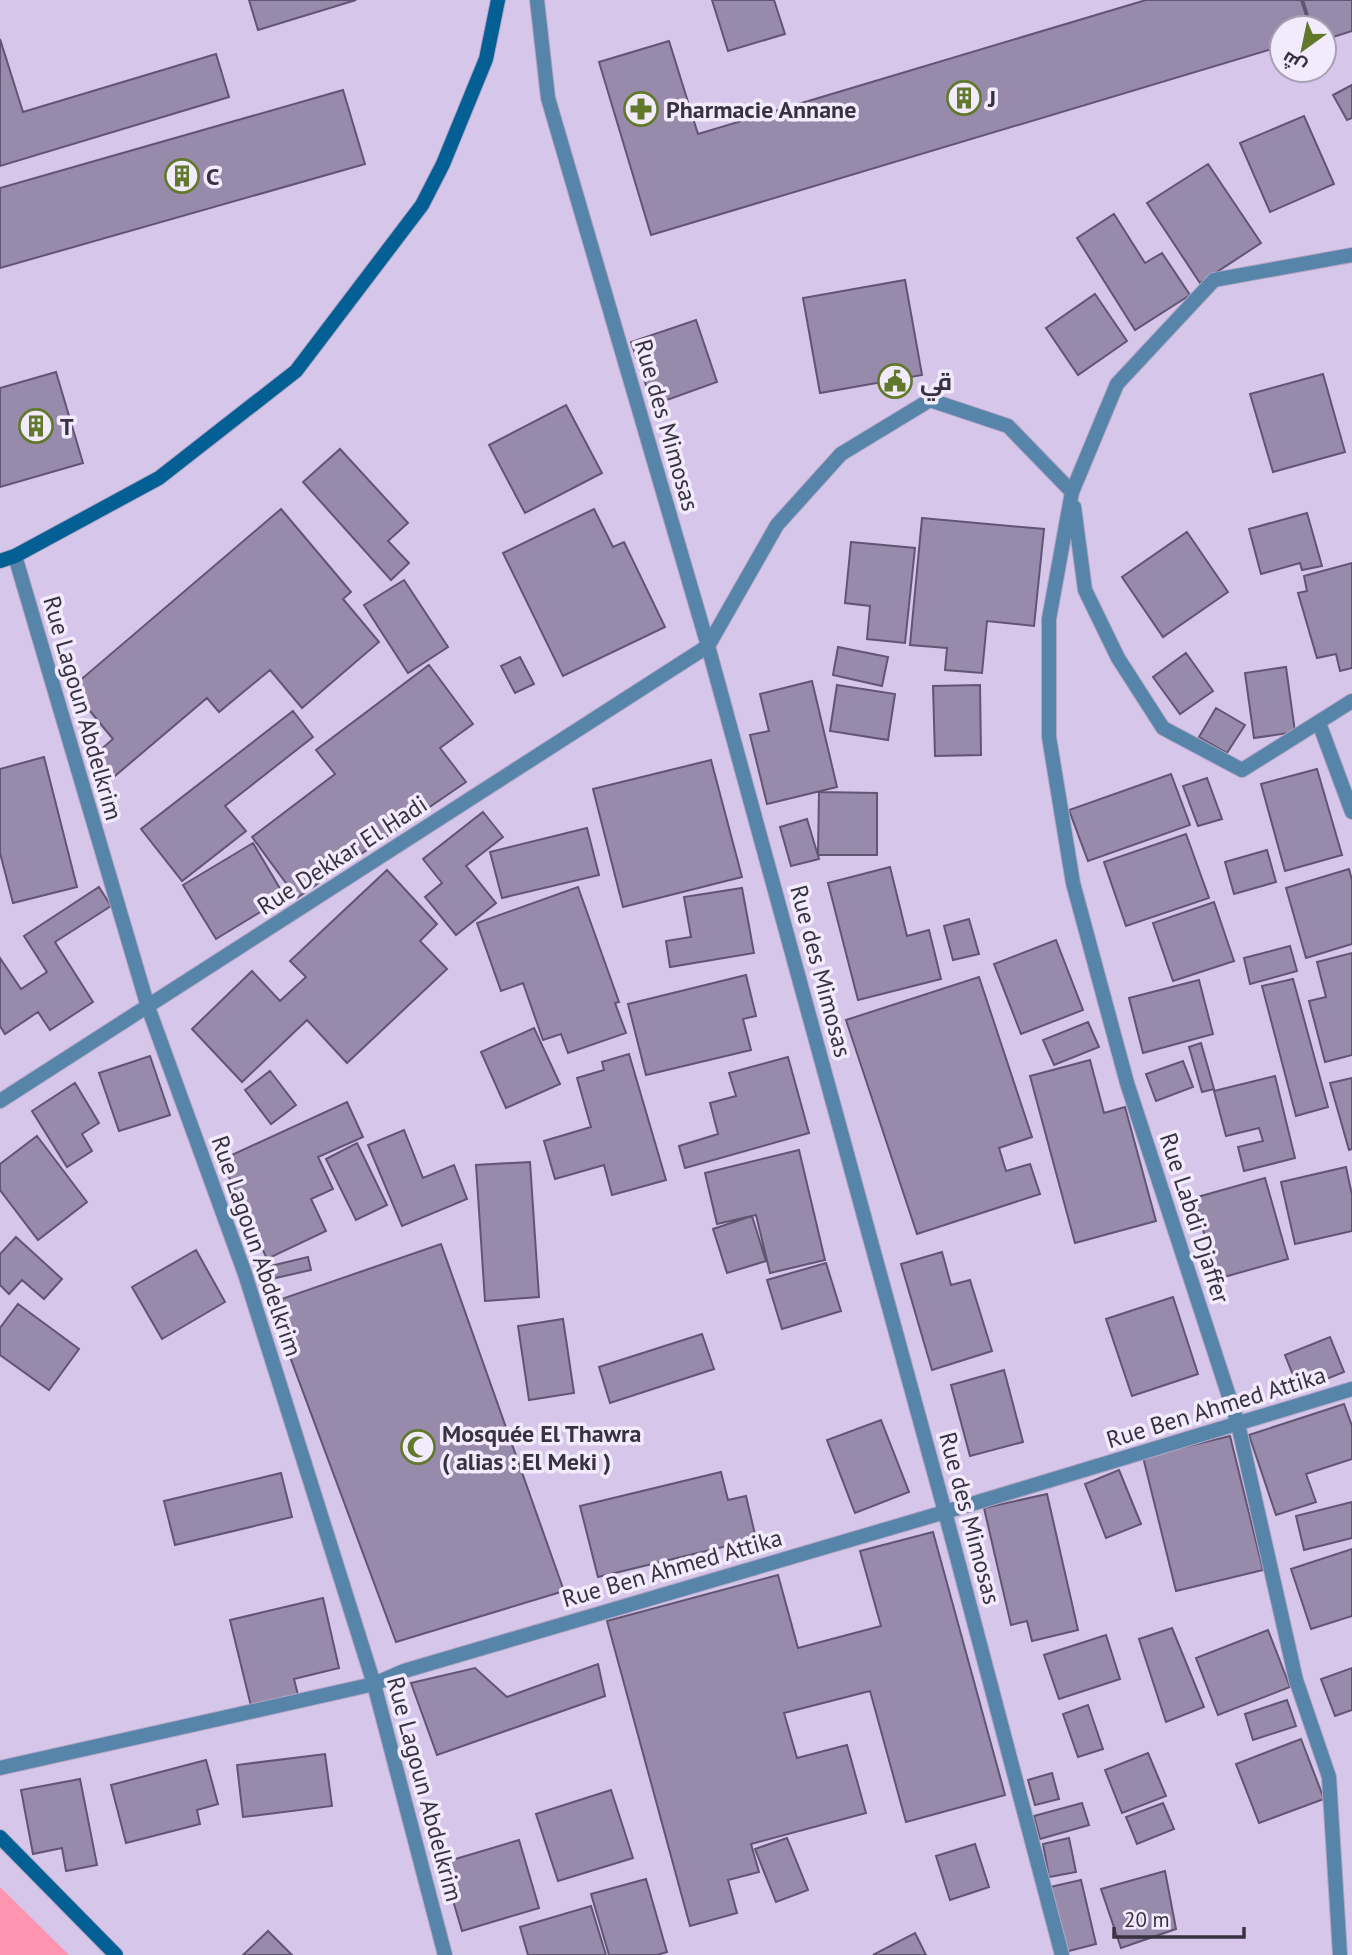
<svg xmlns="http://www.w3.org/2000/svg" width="1352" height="1955" font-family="'PT Sans',Cairo,sans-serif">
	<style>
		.green { fill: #fe94af }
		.building { fill: #988aab; stroke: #625573; stroke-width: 2 }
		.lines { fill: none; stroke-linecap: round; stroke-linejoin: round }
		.street-casing { stroke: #b2a5c5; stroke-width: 16 }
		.secondary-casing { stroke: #b2a5c5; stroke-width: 16 }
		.street { stroke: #5784a9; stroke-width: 14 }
		.secondary { stroke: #045f95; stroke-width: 14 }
		.labels { text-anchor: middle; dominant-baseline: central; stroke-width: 7; stroke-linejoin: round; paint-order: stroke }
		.poi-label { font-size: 24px; font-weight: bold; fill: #383240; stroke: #f2ebfd; text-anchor: start }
		.street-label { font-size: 24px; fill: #383240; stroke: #f2ebfd }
	</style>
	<rect width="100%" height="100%" fill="#d5c6ea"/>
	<!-- green -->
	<path class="green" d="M0,1887L69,1955H0Z"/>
	<!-- building -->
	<path class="building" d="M249,0H356L258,30Z
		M712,0H774L785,34L728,51Z
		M1146,0H1301L1310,28H1282V46L651,235L599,62L669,41L698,134Z
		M1303,0H1352V31L1324,40V28H1312Z
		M0,39L23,112L216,54L229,97L0,166Z
		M1352,85V118L1347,120L1333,95Z
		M343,90L365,164L0,268V188Z
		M1304,116L1334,184L1270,212L1240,143Z
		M1208,164L1261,243L1200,283L1147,203Z
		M1114,214L1145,263L1162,253L1190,295L1135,330L1077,238Z
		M905,280L922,375L820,393L803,298Z
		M1095,294L1127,341L1078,375L1046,328Z
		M696,320L717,382L653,405L631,342Z
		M56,372L83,463L0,487V388Z
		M1323,374L1345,452L1273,472L1250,394Z
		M566,405L602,473L525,513L489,445Z
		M340,449L408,523L388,541L409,563L391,580L303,482Z
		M281,509L351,592L343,599L379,642L302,708L270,670L219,712L207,698L109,781L90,759L113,739L71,688Z
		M594,509L613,547L624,542L665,627L563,676L503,553Z
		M1307,513L1322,566L1302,570L1300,563L1261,574L1249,529Z
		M922,518L1044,529L1034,626L987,621L982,673L945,670L947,648L910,645Z
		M1187,532L1228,592L1163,637L1122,577Z
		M851,542L915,548L905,643L867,639L870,606L845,603Z
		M1352,563V668L1340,671L1336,654L1317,658L1298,593L1307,591L1304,576Z
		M404,580L448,647L408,673L364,605Z
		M838,647L888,657L882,686L833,675Z
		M1186,653L1213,691L1180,714L1153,677Z
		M520,657L534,684L515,693L501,666Z
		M429,665L473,724L440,748L466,782L297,898L252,837L335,774L316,750Z
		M1286,667L1295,732L1254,738L1245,673Z
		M812,681L837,787L767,804L750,735L769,731L760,694Z
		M837,685L895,694L888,740L830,731Z
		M980,685L981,755L935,756L933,686Z
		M1216,708L1245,725L1227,753L1199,737Z
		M293,711L313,737L225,806L246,831L182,881L141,829Z
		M44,757L77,887L13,903L0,853V769Z
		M711,760L742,877L623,907L593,789Z
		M1317,769L1342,855L1285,871L1261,784Z
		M1171,774L1190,825L1088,861L1069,810Z
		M1207,778L1222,819L1198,826L1183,786Z
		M819,792L877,793V855H818Z
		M483,812L503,837L466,866L496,903L456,935L425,897L442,883L423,859Z
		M807,819L819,859L791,866L780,827Z
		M587,828L599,875L502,898L490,852Z
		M1186,834L1209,898L1126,926L1104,862Z
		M253,843L285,897L216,939L183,885Z
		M1267,850L1276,882L1234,894L1225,862Z
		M890,867L907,936L929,930L941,979L858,1000L828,883Z
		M1349,869L1352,880V944L1306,958L1286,888Z
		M387,870L437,924L420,941L447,969L347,1063L307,1020L242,1082L192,1029L252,971L280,1001L306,977L290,961Z
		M99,887L111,906L55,942L93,1002L50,1030L38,1012L5,1034L0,1026V958L21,989L47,972L24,936Z
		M578,887L619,1002L615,1003L626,1033L568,1053L561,1034L543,1040L523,983L501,991L477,923Z
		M742,888L754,953L670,967L666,941L691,937L684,897Z
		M1214,902L1234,961L1173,981L1153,923Z
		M969,919L979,954L953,960L944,926Z
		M1056,940L1083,1010L1021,1034L994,964Z
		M1290,946L1297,971L1250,984L1244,958Z
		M1352,953V1055L1325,1062L1309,1001L1326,997L1317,962Z
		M746,975L756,1016L743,1019L751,1050L646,1075L628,1004Z
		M979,977L1032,1137L999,1148L1006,1171L1030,1164L1040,1194L917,1234L846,1020Z
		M1293,979L1328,1107L1296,1116L1262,986Z
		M1199,980L1213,1034L1143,1053L1129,998Z
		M1088,1022L1099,1047L1054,1065L1043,1040Z
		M534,1028L560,1084L506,1108L481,1052Z
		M1201,1043L1214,1089L1202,1092L1189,1047Z
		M629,1054L666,1180L612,1195L604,1165L555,1179L544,1141L591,1127L577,1078L604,1070L602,1062Z
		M150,1056L170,1115L119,1131L99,1073Z
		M788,1057L809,1133L685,1168L679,1146L718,1134L710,1103L736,1096L729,1073Z
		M1090,1060L1104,1113L1125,1107L1156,1221L1075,1243L1030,1076Z
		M1183,1061L1193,1087L1156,1101L1146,1074Z
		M270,1071L296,1105L271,1124L245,1090Z
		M1275,1076L1295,1158L1244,1171L1238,1147L1263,1141L1259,1128L1226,1136L1214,1091Z
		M1352,1078V1149L1349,1150L1330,1083Z
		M75,1083L99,1123L82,1134L92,1151L67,1167L32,1111Z
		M347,1102L363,1137L318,1157L333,1189L311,1199L326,1231L267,1259L221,1160Z
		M404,1130L423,1178L454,1165L467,1199L402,1226L368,1145Z
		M37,1136L87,1202L38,1240L0,1190V1164Z
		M357,1143L387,1205L356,1220L326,1159Z
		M799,1150L825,1260L770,1273L756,1215L717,1224L705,1173Z
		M530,1162L539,1297L485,1301L476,1165Z
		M1346,1167L1352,1195V1231L1295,1244L1281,1182Z
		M1265,1178L1288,1259L1217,1279L1194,1198Z
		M752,1216L766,1261L727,1273L713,1229Z
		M16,1237L62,1279L44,1299L22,1280L9,1294L0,1285V1254Z
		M441,1244L564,1591L396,1642L270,1303Z
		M196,1250L225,1302L162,1339L132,1287Z
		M942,1252L951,1285L970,1280L992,1351L932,1370L901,1264Z
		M308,1257L311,1270L262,1281L258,1269Z
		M826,1263L841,1311L782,1329L767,1280Z
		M1173,1297L1198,1374L1132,1396L1106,1319Z
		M18,1304L79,1349L49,1390L0,1355V1328Z
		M563,1319L574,1393L529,1400L518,1326Z
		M702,1334L714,1369L610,1403L599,1367Z
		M1330,1337L1344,1372L1299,1390L1285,1355Z
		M1004,1370L1023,1442L970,1456L951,1385Z
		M1344,1404L1352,1426V1459L1306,1474L1316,1502L1276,1515L1249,1435Z
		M881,1420L909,1492L855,1513L827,1440Z
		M1230,1436L1263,1570L1176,1591L1143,1457Z
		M1119,1470L1141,1524L1106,1538L1085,1484Z
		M721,1472L728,1500L746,1496L756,1539L598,1577L580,1506Z
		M281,1473L292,1517L175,1545L164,1501Z
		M1047,1494L1078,1630L1032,1641L1027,1621L1011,1625L984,1508Z
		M1352,1502V1538L1304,1550L1296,1516Z
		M933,1532L1005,1795L906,1822L870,1691L784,1713L797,1758L847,1745L866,1813L751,1844L759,1872L728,1880L737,1913L690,1926L607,1621L778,1575L798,1648L881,1626L860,1551Z
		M1352,1549V1616L1311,1629L1291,1569Z
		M323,1598L339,1668L294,1679L298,1695L251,1706L230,1620Z
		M1172,1628L1204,1707L1166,1722L1139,1639Z
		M1268,1630L1290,1687L1218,1715L1196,1658Z
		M1106,1635L1120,1679L1059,1699L1044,1655Z
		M598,1664L605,1696L437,1755L411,1683L475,1668L507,1697Z
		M1352,1668V1710L1335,1716L1321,1679Z
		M1287,1700L1296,1726L1253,1740L1245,1714Z
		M1088,1705L1103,1749L1078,1757L1063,1714Z
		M1301,1739L1324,1799L1259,1823L1236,1764Z
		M1148,1753L1166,1796L1122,1813L1105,1770Z
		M325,1754L332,1806L243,1817L237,1765Z
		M206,1760L218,1804L197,1810L200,1824L126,1843L111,1785Z
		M1052,1773L1059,1799L1035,1805L1028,1780Z
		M80,1779L97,1865L66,1871L62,1848L33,1854L21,1790Z
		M611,1790L633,1858L558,1881L536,1814Z
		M1082,1803L1089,1825L1040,1839L1034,1816Z
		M1163,1803L1174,1829L1137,1844L1126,1817Z
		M787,1838L808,1890L776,1902L755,1849Z
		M1069,1838L1076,1872L1049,1877L1043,1844Z
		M519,1840L539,1908L462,1931L442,1863Z
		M975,1844L989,1887L950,1900L936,1856Z
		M1165,1871L1176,1929L1121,1948L1101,1889Z
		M646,1879L667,1952L657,1955H609L591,1894Z
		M1081,1880L1096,1944L1065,1952L1050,1887Z
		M591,1906L606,1955H528L520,1927Z
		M268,1931L292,1955H243Z
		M915,1933L926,1955H873Z"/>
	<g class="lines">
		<!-- street casing -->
		<g class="street-casing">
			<path id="street" d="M537,0L548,98L708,646L945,1512L1062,1955
				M1072,492L1049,619V737L1073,883L1127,1083L1238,1424L1296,1680L1329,1777L1340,1955
				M1074,507L1085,590L1118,658L1163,728L1242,770L1352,701
				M15,556L148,1007L245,1274L374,1684L445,1955
				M1319,723L1352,812
				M0,1101L708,646L777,525L841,454L930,400L1008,426L1072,492L1117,384L1214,280L1352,255
				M0,1768L374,1684L404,1671L945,1512L1352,1389"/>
		</g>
		<!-- secondary casing -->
		<g class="secondary-casing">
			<path id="secondary" d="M0,561L15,556L159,478L296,371L422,205L443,164L486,59L498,0
				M0,1837L116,1955"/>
		</g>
		<!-- street -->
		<use href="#street" class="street"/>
		<!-- secondary -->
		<use href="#secondary" class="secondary"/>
	</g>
	<!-- icons -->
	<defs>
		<g id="building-ring" transform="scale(1.75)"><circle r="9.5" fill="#f2ebfd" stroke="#62792b" stroke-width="1.5"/><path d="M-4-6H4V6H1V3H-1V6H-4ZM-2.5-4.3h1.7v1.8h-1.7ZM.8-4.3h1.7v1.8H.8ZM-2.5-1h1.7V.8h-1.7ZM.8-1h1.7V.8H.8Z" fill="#62792b"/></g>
		<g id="pharmacy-ring" transform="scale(1.75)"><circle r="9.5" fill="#f2ebfd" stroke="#62792b" stroke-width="1.5"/><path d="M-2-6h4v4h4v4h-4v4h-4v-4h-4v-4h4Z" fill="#62792b"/></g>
		<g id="civic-ring" transform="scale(1.75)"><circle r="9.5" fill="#f2ebfd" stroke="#62792b" stroke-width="1.5"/><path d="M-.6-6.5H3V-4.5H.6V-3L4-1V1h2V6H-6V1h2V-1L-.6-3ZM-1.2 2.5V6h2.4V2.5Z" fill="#62792b"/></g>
		<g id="mosque-ring" transform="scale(1.75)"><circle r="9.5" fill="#f2ebfd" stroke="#62792b" stroke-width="1.5"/><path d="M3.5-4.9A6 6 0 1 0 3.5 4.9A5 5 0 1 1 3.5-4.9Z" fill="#62792b"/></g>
	</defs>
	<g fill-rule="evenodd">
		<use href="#building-ring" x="964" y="98"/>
		<use href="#pharmacy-ring" x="641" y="109"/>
		<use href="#building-ring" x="182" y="176"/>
		<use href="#civic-ring" x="895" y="381"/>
		<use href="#building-ring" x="36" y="426"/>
		<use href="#mosque-ring" x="418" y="1447"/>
	</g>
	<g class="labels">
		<!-- poi labels -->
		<g class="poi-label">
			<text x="988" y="98">J</text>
			<text x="666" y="109">Pharmacie Annane</text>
			<text x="206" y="176">C</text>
			<text x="920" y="381">قي</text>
			<text x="60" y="426">T</text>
			<text x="442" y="1433">Mosquée El Thawra<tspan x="442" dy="28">( alias : El Meki )</tspan></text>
		</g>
		<!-- street labels -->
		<g class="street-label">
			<text transform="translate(667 425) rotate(74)">Rue des Mimosas</text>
			<text transform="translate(83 708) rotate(74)">Rue Lagoun Abdelkrim</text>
			<text transform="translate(342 855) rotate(-33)">Rue Dekkar El Hadi</text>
			<text transform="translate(821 971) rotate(75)">Rue des Mimosas</text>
			<text transform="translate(1195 1218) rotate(72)">Rue Labdi Djaffer</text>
			<text transform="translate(257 1246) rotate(71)">Rue Lagoun Abdelkrim</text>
			<text transform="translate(1216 1407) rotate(-17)">Rue Ben Ahmed Attika</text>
			<text transform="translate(970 1518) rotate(75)">Rue des Mimosas</text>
			<text transform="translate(672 1568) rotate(-16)">Rue Ben Ahmed Attika</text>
			<text transform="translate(425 1789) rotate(75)">Rue Lagoun Abdelkrim</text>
		</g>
	</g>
	<!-- north arrow -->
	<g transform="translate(1303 49) rotate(213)"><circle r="33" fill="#f2ebfd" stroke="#a8a1b1" stroke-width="2"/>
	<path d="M0-5L12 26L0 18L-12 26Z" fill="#62792b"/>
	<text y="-10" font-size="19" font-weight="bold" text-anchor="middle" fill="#383240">ش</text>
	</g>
	<!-- scale -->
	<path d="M1114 1927v10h130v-10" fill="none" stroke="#383240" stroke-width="3.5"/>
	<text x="1124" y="1927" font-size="21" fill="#383240" stroke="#f2ebfd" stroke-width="5" paint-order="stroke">20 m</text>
</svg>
